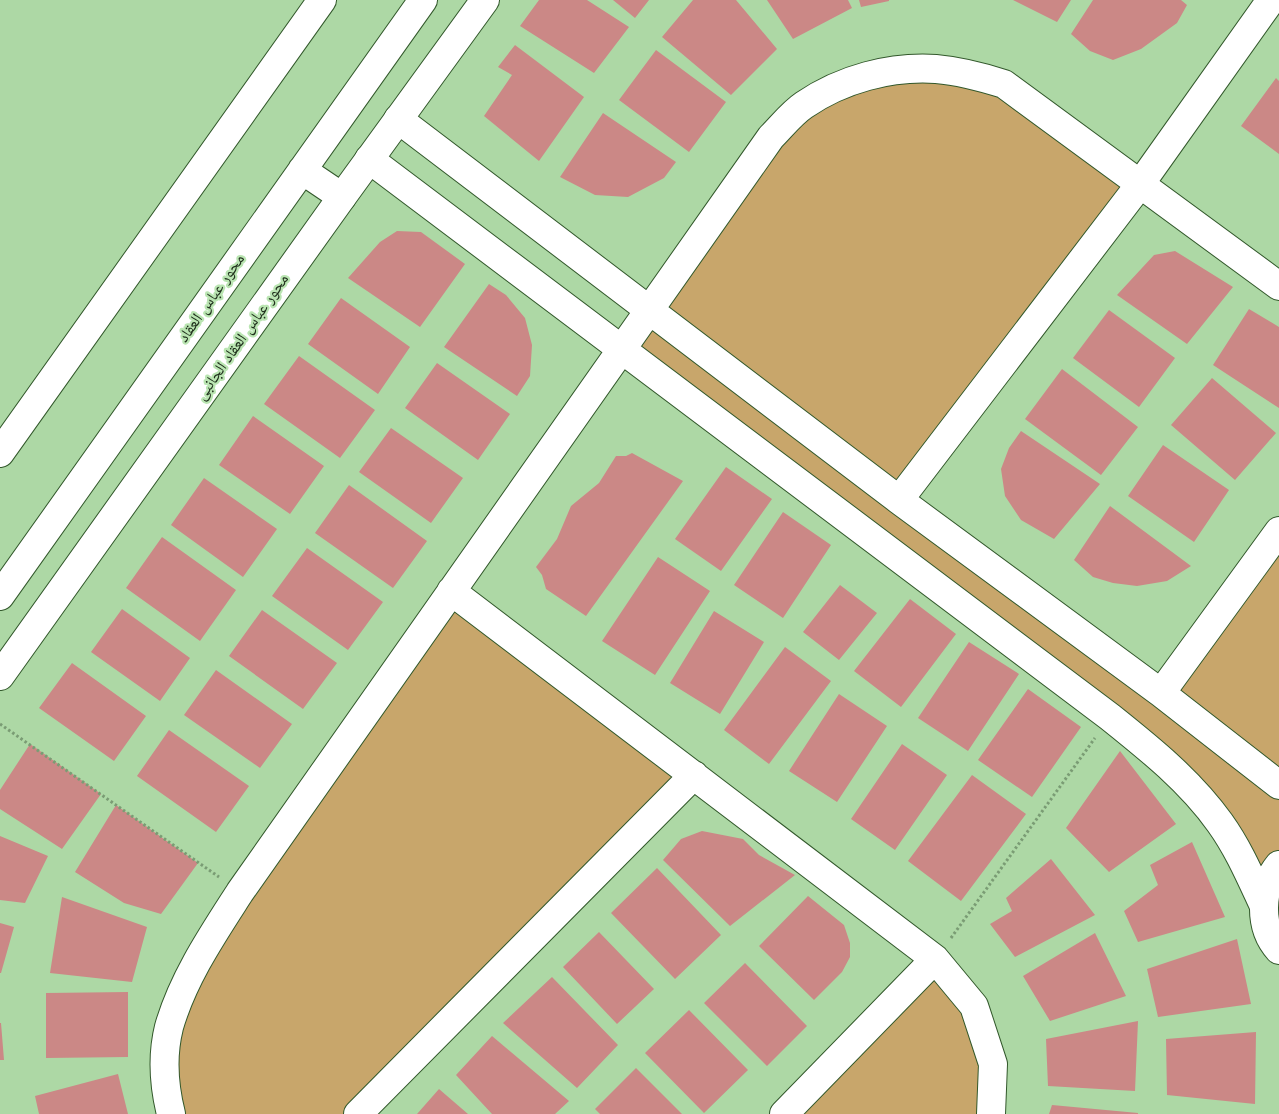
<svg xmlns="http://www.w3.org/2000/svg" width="1279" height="1114" font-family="'Varela Round','Noto Naskh Arabic',sans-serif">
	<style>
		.green { fill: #c8a66b }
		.building { fill: #cb8886 }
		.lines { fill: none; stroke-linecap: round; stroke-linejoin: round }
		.minor-casing { stroke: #32582b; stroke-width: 30 }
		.tertiary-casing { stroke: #32582b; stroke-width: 30 }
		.primary-casing { stroke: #32582b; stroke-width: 30 }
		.path { stroke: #7a9c74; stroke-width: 3; stroke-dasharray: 2.5 2.5; stroke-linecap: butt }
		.minor { stroke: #fff; stroke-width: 28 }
		.tertiary { stroke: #fff; stroke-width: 28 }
		.primary { stroke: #fff; stroke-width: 28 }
		.labels { text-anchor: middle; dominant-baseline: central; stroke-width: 4.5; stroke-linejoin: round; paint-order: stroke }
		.street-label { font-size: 16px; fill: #20311d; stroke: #bae5b2 }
	</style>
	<rect width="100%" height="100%" fill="#add8a5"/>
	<!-- green -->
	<path class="green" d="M982,77L1141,183L901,498L1160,693L1279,531V958L1191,787L622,348L771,137L844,83Z
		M451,591L694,775L358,1114H171L185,987Z
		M935,959L974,1006L991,1114H784Z"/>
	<!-- building -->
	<path class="building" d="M539,0H587L629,27L594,73L520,26Z
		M613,0H649L635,18Z
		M693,0H736L777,49L731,95L662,37Z
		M767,0H848L852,8L793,39Z
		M859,0H889V1L861,7Z
		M1013,0H1071L1057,22Z
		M1093,0H1181L1187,5L1177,23L1141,49L1113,60L1090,51L1071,34Z
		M515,45L584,97L539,161L484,116L512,75L498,67Z
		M656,50L726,102L689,152L619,100Z
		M1276,78L1279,81V154L1241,126Z
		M603,113L676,162L664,178L628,197L595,195L560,177Z
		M397,231L421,232L465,264L420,327L348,278L380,242Z
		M1175,251L1233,287L1187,344L1117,295L1154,255Z
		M489,284L506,295L525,318L532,345L530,376L517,396L444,347Z
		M341,298L410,347L378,394L308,344Z
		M1249,309L1279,327V408L1213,365Z
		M1109,310L1175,358L1139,407L1073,358Z
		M299,356L375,410L340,458L264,404Z
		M437,363L510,414L478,460L405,408Z
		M1062,369L1138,427L1101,475L1025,419Z
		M1212,378L1276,433L1235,480L1171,425Z
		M253,416L324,466L290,514L219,465Z
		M391,428L463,478L431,523L359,472Z
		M1021,431L1100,484L1054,539L1021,520L1005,496L1001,469L1009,448Z
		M1163,445L1229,490L1194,542L1128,496Z
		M632,453L683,481L586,616L546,589L542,575L536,567L557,539L571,506L599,483L616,456H626Z
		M726,467L772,499L721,571L675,539Z
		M204,478L277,529L243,577L171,525Z
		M349,485L427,541L393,588L315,533Z
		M1110,506L1191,566L1167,581L1137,586L1113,583L1093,577L1074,560Z
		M783,512L831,545L783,618L734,585Z
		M162,537L236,590L200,641L126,588Z
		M307,548L383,602L348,650L272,596Z
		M658,557L710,591L655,675L602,641Z
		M840,585L877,613L839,660L803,632Z
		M910,599L956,634L901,707L854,671Z
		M122,609L190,658L160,701L91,652Z
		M262,610L337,663L303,709L229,656Z
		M714,611L764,642L720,714L670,683Z
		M969,642L1019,674L968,751L918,718Z
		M785,647L831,681L769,764L724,730Z
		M72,663L146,716L114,761L39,708Z
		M216,670L292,724L260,768L184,715Z
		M1028,689L1081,727L1032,797L978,760Z
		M839,694L887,726L837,802L789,771Z
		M169,730L249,786L216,832L137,776Z
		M30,744L101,794L62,849L0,809V790Z
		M902,744L947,775L895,850L851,819Z
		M1120,751L1176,824L1109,872L1066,828Z
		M972,775L1026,814L961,901L908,861Z
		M116,805L198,863L161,914L124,903L75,872Z
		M702,831L743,839L759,855L795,875L730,926L663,860L681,839Z
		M0,836L48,856L25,903L0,900Z
		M1192,842L1225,917L1138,942L1124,911L1158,885L1150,865Z
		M1051,859L1095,915L1015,957L990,924L1012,911L1006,898Z
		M657,868L721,935L675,979L611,913Z
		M808,896L844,925L850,943V957L842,972L814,1000L759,946Z
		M62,897L147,927L132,982L50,973Z
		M0,923L14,927L1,973H0Z
		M599,932L654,989L617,1024L563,967Z
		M1095,933L1126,996L1050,1021L1023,976Z
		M1237,939L1251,1004L1158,1017L1147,969Z
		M745,963L807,1026L767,1066L704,1003Z
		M552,977L618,1045L577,1088L503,1023Z
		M128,992V1057L46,1058V993Z
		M689,1010L748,1070L704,1113L645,1053Z
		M1138,1021L1135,1091L1048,1086L1046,1039Z
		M0,1023H1L4,1060H0Z
		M1256,1032L1255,1104L1167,1095L1166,1039Z
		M492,1036L569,1101L555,1114H492L456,1075Z
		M636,1068L682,1114H600L595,1109Z
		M118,1074L128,1114H39L35,1096Z
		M439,1089L468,1114H417Z
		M1052,1105L1138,1113V1114H1049Z"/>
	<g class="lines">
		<!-- minor casing -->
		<g class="minor-casing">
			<path id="minor" d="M398,119L899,500L1161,693L1279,785
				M369,159L1110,717C1150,749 1190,781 1220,823C1238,848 1250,876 1263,904
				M899,500L1141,183L1271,0
				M451,591L935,959L974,1006L993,1064L991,1114
				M1161,693L1279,531
				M1279,865C1260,888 1258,927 1279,950
				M171,1114C164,1086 162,1055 169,1027C183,978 213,934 240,892L771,137C782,126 792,113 804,105C842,79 890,66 936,69C959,71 982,77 1004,84L1279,286
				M358,1114L694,775
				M784,1114L935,959"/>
		</g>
		<!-- tertiary casing -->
		<g class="tertiary-casing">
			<path id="tertiary" d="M0,676L342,197L485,0"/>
		</g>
		<!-- primary casing -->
		<g class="primary-casing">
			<path id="primary" d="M302,170L342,197
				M0,453L322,0
				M0,596L423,0"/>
		</g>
		<!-- path -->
		<path class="path" d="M0,724L219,877
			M951,938L1095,738"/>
		<!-- minor -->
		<use href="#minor" class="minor"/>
		<!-- tertiary -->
		<use href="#tertiary" class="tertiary"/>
		<!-- primary -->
		<use href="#primary" class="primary"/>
	</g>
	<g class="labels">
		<!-- street labels -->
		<g class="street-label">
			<text transform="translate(211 298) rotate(-55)">محور عباس العقاد</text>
			<text transform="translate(242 337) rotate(-55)">محور عباس العقاد الجانبى</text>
		</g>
	</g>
</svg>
